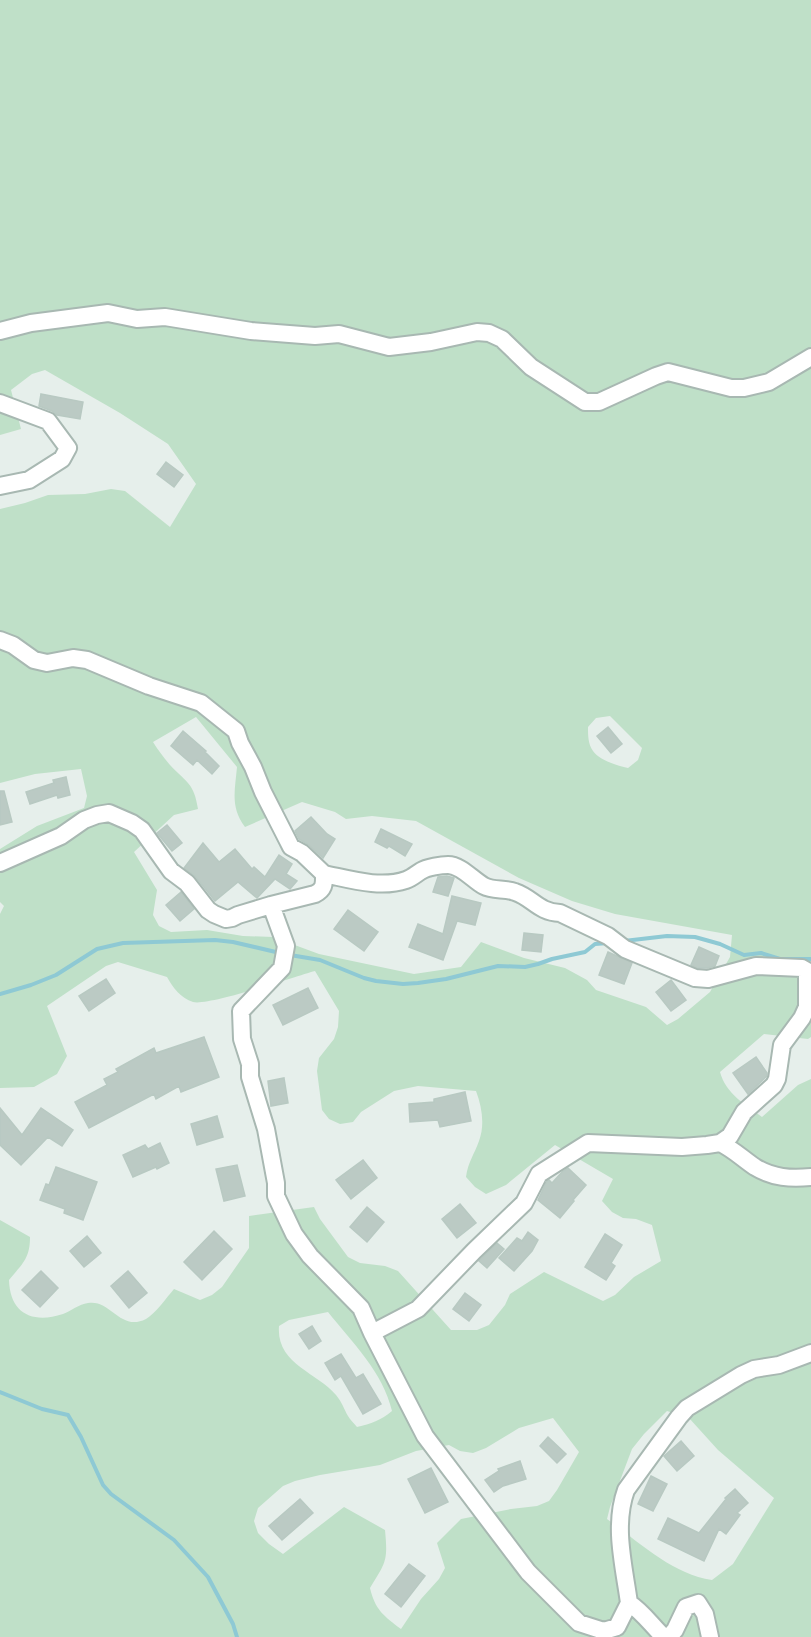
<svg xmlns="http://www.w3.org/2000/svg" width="811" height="1637" font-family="Rubik,sans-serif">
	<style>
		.green { fill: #bfe0c8; fill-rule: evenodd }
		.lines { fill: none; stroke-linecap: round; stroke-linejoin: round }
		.stream { stroke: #8ec9d4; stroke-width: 4 }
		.building { fill: #bbcac4; stroke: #b8c9c2; stroke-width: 1.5 }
		.minor-casing { stroke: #a8b8b2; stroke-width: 20 }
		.minor { stroke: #fff; stroke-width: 16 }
	</style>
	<rect width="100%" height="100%" fill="#e6efeb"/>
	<!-- green -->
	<path class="green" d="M0,0H811V1037L808,1039L764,1034L720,1072C726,1094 745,1104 762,1117L798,1085L811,1079V1637H0V1220L30,1237C30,1259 22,1264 9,1280C10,1314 33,1324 63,1314C71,1311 79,1304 88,1303C111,1299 120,1332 146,1319C155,1314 167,1297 174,1289L200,1300L212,1295L222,1287L249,1248V1216L314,1207L320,1219L348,1257L360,1263L385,1266L398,1271L451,1330H477L489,1325L505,1305L510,1294L544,1272L603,1301L615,1295L634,1277L661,1261L652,1225L636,1219L623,1218L612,1212L602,1201L613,1179L555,1145L506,1185L486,1194L475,1187L466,1177C468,1162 474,1155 479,1141C485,1125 482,1107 476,1091L418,1086L394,1091L361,1112L353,1122L340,1124L329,1119L322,1110L317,1071L319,1058L334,1039L338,1027L339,1011L315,971C293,977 210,1006 193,1002C181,998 173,988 167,977L118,962L106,966L47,1006L67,1056L57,1074L34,1087L0,1088V914L4,906L0,902V849L37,826L84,808L87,796L81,769L35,774L0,783V509L25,503L48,495L85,494L111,489L125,491L170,527L196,484L168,444L120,413L45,370L32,374L11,390L21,429L0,435ZM610,716L642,748L638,760L628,768C618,766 599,760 593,751C588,744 588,735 588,727L596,718ZM196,717L237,767C235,790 230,807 245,827L302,802L335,812L346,819L372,816L416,821L519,878L572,901L615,914L732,935L730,957L710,992L678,1019L667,1025L646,1007L596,990L587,980L565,968L524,958L481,942L461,967L414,974L319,954L273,937L243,936L207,930L171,932L159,926L153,915L157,890L134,852L174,815L198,809C194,783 187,783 170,765C164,758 158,750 153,742ZM328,1312C352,1342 383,1372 392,1411C381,1420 371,1424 357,1427C354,1423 350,1420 348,1416C344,1409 342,1402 336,1395C317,1372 276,1364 279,1326L289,1320ZM667,1411L689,1418L718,1450L774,1498L733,1564L712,1580C672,1574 639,1542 607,1519L610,1507L632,1449L644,1434ZM553,1418L579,1452L557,1490L549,1501L537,1506L511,1509L461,1519L437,1543L445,1568L439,1579L421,1599L401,1629C384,1616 375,1610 370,1588C386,1562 388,1561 385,1530L344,1507L283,1554L269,1544L258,1533L254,1521L258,1508L283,1486L295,1481L320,1475L380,1465L416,1451L449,1445L460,1451L473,1453L486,1448L519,1428Z"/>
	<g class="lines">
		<!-- stream -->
		<path class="stream" d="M624,941L667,936L695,937L720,944L744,955L761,953L780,959H811
			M290,955L320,960L364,978L376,981L403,984L418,983L446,979L498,966L525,967L538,964L552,959L585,952L595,944L608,943
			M0,994L31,985L56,975L97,949L123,943L215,940L233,942L280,953
			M0,1392L42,1409L68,1415L81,1437L103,1485L111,1494L174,1540L208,1577L233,1624L237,1637"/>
	</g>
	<!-- building -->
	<path class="building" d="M41,394L83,402L80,419L57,415L52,411L39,406Z
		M166,462L183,475L174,487L157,474Z
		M608,727L622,744L611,753L597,736Z
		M183,731L206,751L205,752L219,766L212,774L197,760L193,765L171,746Z
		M66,777L70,795L58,798L57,795L30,804L26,792L54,783L53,780Z
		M0,791H4L12,822L0,825Z
		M311,817L327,834L335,839L323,858L309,845L299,839L295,831Z
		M167,825L182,843L172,851L157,833Z
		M381,829L412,844L405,856L389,846L387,848L375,842Z
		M203,843L219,862L235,849L252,869L254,867L265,877L279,855L292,864L286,874L297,881L290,889L275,879L257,898L238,882L215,901L195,876L184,868Z
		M447,876L454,878L448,896L433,892L438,877Z
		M181,892L194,909L180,921L166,905Z
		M452,896L481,903L475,925L457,921L443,960L409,947L418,924L443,934Z
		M348,910L378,932L364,951L334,929Z
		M524,933L543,935L541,952L522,950Z
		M699,947L719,956L715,966L707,968H697L691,965Z
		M608,952L632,963L624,984L599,975Z
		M106,979L115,993L89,1011L79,996Z
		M671,980L686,1000L671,1011L656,992Z
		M308,988L318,1008L283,1025L273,1005Z
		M204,1037L219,1077L181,1092L179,1086L156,1099L154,1094L89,1128L75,1102L107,1085L104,1079L118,1072L116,1069L154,1048L156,1053Z
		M756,1057L767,1073V1076L748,1094L733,1073Z
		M284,1078L288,1103L271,1106L268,1081Z
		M465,1092L471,1121L440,1127L438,1120L410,1122L409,1104L434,1102V1099Z
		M0,1108L22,1135L41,1108L73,1130L62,1146L48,1137L21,1165L0,1145Z
		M217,1116L223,1137L197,1145L191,1124Z
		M160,1143L169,1163L157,1169L156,1167L133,1177L123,1155L145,1145L148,1149Z
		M363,1160L377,1178L351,1199L336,1180Z
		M237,1165L245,1196L224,1201L216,1169Z
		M56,1167L97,1182L83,1220L64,1213L65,1209L40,1200L46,1184L49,1185Z
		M568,1168L586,1185L573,1200L574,1201L560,1218L538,1200L547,1181L549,1180L552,1183L562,1172Z
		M460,1204L476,1223L457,1238L442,1219Z
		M367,1207L384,1222L367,1242L350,1227Z
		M214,1231L232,1249L202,1280L184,1262Z
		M528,1232L538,1240L532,1251L514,1271L499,1258L517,1238L522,1241Z
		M605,1234L622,1245L611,1263L615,1266L606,1280L585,1267Z
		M87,1236L101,1253L84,1267L70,1251Z
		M497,1243L504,1249L487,1268L479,1261Z
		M41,1271L58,1288L40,1307L22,1290Z
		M128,1271L147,1293L129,1308L111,1286Z
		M465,1293L481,1305L469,1321L453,1309Z
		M312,1326L321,1341L309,1349L299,1334Z
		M341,1354L356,1378L363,1374L381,1404L363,1414L341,1376L335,1380L325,1363Z
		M548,1437L566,1454L557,1463L540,1446Z
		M681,1441L694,1456L677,1471L664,1456Z
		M520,1461L526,1479L503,1486L494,1492L485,1480L499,1471L498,1469Z
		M431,1468L448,1502L425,1513L408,1479Z
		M651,1476L667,1484L653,1511L638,1504Z
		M735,1489L748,1503L737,1513L740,1515L726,1534L719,1529L704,1561L658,1539L668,1518L699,1533L726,1499L725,1498Z
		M300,1499L313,1513L282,1540L269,1526Z
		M409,1564L425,1576L401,1607L385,1594Z"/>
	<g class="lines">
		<!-- minor casing -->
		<g class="minor-casing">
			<path id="minor" d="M0,331L31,323L108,313L137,319L165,317L251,331L315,336L339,334L389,347L431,342L477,332L489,333L502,339L531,367L585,402H599L656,376L668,372L731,388H744L769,382L811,357
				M0,403L48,421L68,448L62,459L29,480L0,486
				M0,640L13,645L34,660L47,663L73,658L87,660L149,686L201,703L236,731L240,743L253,767L263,792L288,841L291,847L302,853L324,874C324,883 325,889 315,894L271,905L238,915L232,918L226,919L214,914L208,910L187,883L171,871L142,830L132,823L109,813L97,815L84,820L61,836L0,863
				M324,874C349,879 380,889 406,880C412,878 416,874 421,871C427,867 442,865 448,865C461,865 473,880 484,886C493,891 505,888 515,892C533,898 538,912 560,913L608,936L625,949L695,978L708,979L756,966L802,968L807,971V1007L802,1018L782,1045L777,1079L774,1085L744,1112L730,1136L720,1143L707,1145L682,1147L588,1143L539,1174L524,1203L474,1251L418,1309L372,1333
				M271,905L286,946L282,968L241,1011L242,1039L250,1064V1077L266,1129L276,1183V1196L294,1234L310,1256L361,1308L372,1333L425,1436L528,1572L579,1623L604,1631L617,1627L629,1603C643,1612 652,1626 664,1637
				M720,1143C733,1149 743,1159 755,1167C773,1178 791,1179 811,1177
				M629,1603C624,1566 613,1526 626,1490L679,1417L687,1408L741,1375L754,1369L779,1365L811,1353
				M669,1637L675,1630L686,1607L698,1603L705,1614L710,1637"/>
		</g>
		<!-- minor -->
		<use href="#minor" class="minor"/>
	</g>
</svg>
